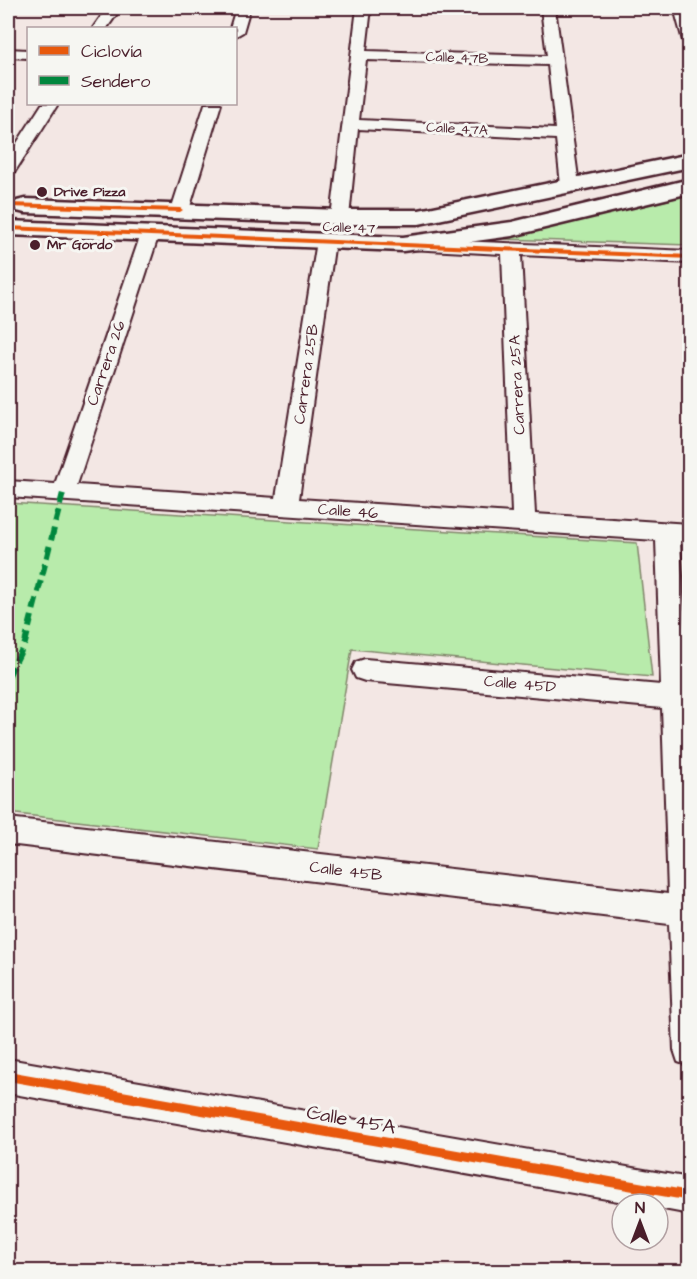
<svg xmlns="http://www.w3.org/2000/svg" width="697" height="1279" font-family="'Architects Daughter',sans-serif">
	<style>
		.green { fill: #b8ebab; stroke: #81856b; stroke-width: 1.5 }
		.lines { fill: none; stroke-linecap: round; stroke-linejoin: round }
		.street-casing { stroke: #4a1f2b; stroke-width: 4 }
		.secondary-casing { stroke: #4a1f2b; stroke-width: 5 }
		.street { fill: #f6f6f2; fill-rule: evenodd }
		.secondary { fill: #f6f6f2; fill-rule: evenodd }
		.quiet { stroke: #00873e; stroke-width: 6; stroke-dasharray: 12 6; stroke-linecap: butt }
		.cycleway-casing { stroke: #f6f6f2; stroke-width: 3 }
		.cycleway { fill: #e8590c; fill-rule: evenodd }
		.poi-dot { fill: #4a1f2b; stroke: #f6f6f2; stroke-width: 2 }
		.labels { text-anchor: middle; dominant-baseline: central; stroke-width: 6; stroke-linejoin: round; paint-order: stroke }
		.far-street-label { font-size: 14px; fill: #4a1f2b; stroke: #f6f6f2 }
		.far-poi-label { font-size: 14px; font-weight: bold; fill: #4a1f2b; stroke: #f6f6f2; text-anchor: start }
		.street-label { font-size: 16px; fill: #4a1f2b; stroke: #f6f6f2 }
		.near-street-label { font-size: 20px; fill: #4a1f2b; stroke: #f6f6f2 }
	</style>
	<rect width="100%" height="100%" fill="#f3e7e4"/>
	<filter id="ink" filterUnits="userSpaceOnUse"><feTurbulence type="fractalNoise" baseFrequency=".0167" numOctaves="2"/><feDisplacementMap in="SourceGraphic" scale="12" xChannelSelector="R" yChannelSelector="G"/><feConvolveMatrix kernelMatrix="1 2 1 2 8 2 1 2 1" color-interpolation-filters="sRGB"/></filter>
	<g filter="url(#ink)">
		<!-- green -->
		<path class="green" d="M689,195V245L499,239Z
			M8,503L637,543L652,677L352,649L318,849L8,813Z
			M684,539L690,540L689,655H688Z"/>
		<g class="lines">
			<!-- street casing -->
			<g class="street-casing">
				<path id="street" d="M107,8H121L107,28H93Z
					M236,8H250L243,32L236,36V28H230Z
					M357,8H371L366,51L547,56L541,8H555L579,185L576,189H564L561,185L556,139L358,129L349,217L346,221H334L331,217ZM366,60L548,65L555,129L359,120Z
					M674,8H688L690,45L683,41Z
					M8,49L28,50V58L8,57Z
					M42,104H58L14,173L8,174V157Z
					M205,104H221L189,210L186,214H174L171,210Z
					M150,229L156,230L159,234L77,485L276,498L317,241L320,237H332L335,241L299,499L512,513L502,254L410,249L404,248L401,244L404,240L410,239L690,251V263L521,255L535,514L690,524V542L680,541L689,698L690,1066L678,1062L674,1050L669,924L8,844V818L668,894L662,708L365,681L356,678L352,670L356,662L365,659L661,685L656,540L8,497V481L55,484L141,234L144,230Z
					M8,1059L690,1178V1214L658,1208V1204H635L8,1093Z"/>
			</g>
			<!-- secondary casing -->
			<g class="secondary-casing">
				<path id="secondary" d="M690,154V167L419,224H340L25,213L17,211L14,206L17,201L25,199L340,210H419Z
					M690,179V193L512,236L403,251L8,235V221L403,237L512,222Z"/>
			</g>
			<!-- street -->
			<use href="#street" class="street"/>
			<!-- secondary -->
			<use href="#secondary" class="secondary"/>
			<!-- quiet -->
			<path class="quiet" d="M8,677L25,643L63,493"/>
			<!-- cycleway casing -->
			<g class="cycleway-casing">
				<path id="cycleway" d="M8,203L180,208L183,210L180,212L8,207Z
					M8,226L690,255V259L8,230Z
					M8,1071L690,1191V1201L8,1081Z"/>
			</g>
			<!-- cycleway -->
			<use href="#cycleway" class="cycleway"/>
		</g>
	</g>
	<!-- markers -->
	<g class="poi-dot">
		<circle cx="42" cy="192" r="6"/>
		<circle cx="35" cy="245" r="6"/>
	</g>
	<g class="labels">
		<!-- far-street labels -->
		<g class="far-street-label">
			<text transform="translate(457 58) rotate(2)">Calle 47B</text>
			<text transform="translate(457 129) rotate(3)">Calle 47A</text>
			<text transform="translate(349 228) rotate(2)">Calle 47</text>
		</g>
		<!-- far-poi labels -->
		<g class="far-poi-label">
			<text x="54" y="192">Drive Pizza</text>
			<text x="47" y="245">Mr Gordo</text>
		</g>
		<!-- street labels -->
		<g class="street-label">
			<text transform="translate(106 363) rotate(-71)">Carrera 26</text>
			<text transform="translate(306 374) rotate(-82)">Carrera 25B</text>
			<text transform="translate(517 385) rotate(-93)">Carrera 25A</text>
			<text transform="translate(348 511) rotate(4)">Calle 46</text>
			<text transform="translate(520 684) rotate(5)">Calle 45D</text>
			<text transform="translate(346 871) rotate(7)">Calle 45B</text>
		</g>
		<!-- near-street labels -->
		<g class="near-street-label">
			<text transform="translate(351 1120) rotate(10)">Calle 45A</text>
		</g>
	</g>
	<!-- margin -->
	<rect width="697" height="1279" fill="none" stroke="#f6f6f2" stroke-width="30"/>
	<rect x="15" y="15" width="667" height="1249" fill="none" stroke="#4a1f2b" stroke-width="2" filter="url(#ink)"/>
	<!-- legend -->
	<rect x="27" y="27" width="210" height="78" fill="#f6f6f2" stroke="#b1a0a2" stroke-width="1.5"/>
	<rect x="39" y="46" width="30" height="9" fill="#e8590c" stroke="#b1a0a2" stroke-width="1.5"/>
	<text x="81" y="57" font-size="18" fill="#4a1f2b">Ciclovía</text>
	<rect x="39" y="76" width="30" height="9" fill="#00873e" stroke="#b1a0a2" stroke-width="1.5"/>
	<text x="81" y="87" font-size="18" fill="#4a1f2b">Sendero</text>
	<!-- north arrow -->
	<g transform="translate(640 1222)"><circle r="28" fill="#f6f6f2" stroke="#b1a0a2" stroke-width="1.5"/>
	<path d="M0-4.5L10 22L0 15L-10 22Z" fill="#4a1f2b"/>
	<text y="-9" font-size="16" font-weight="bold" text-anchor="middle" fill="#4a1f2b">N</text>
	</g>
</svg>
